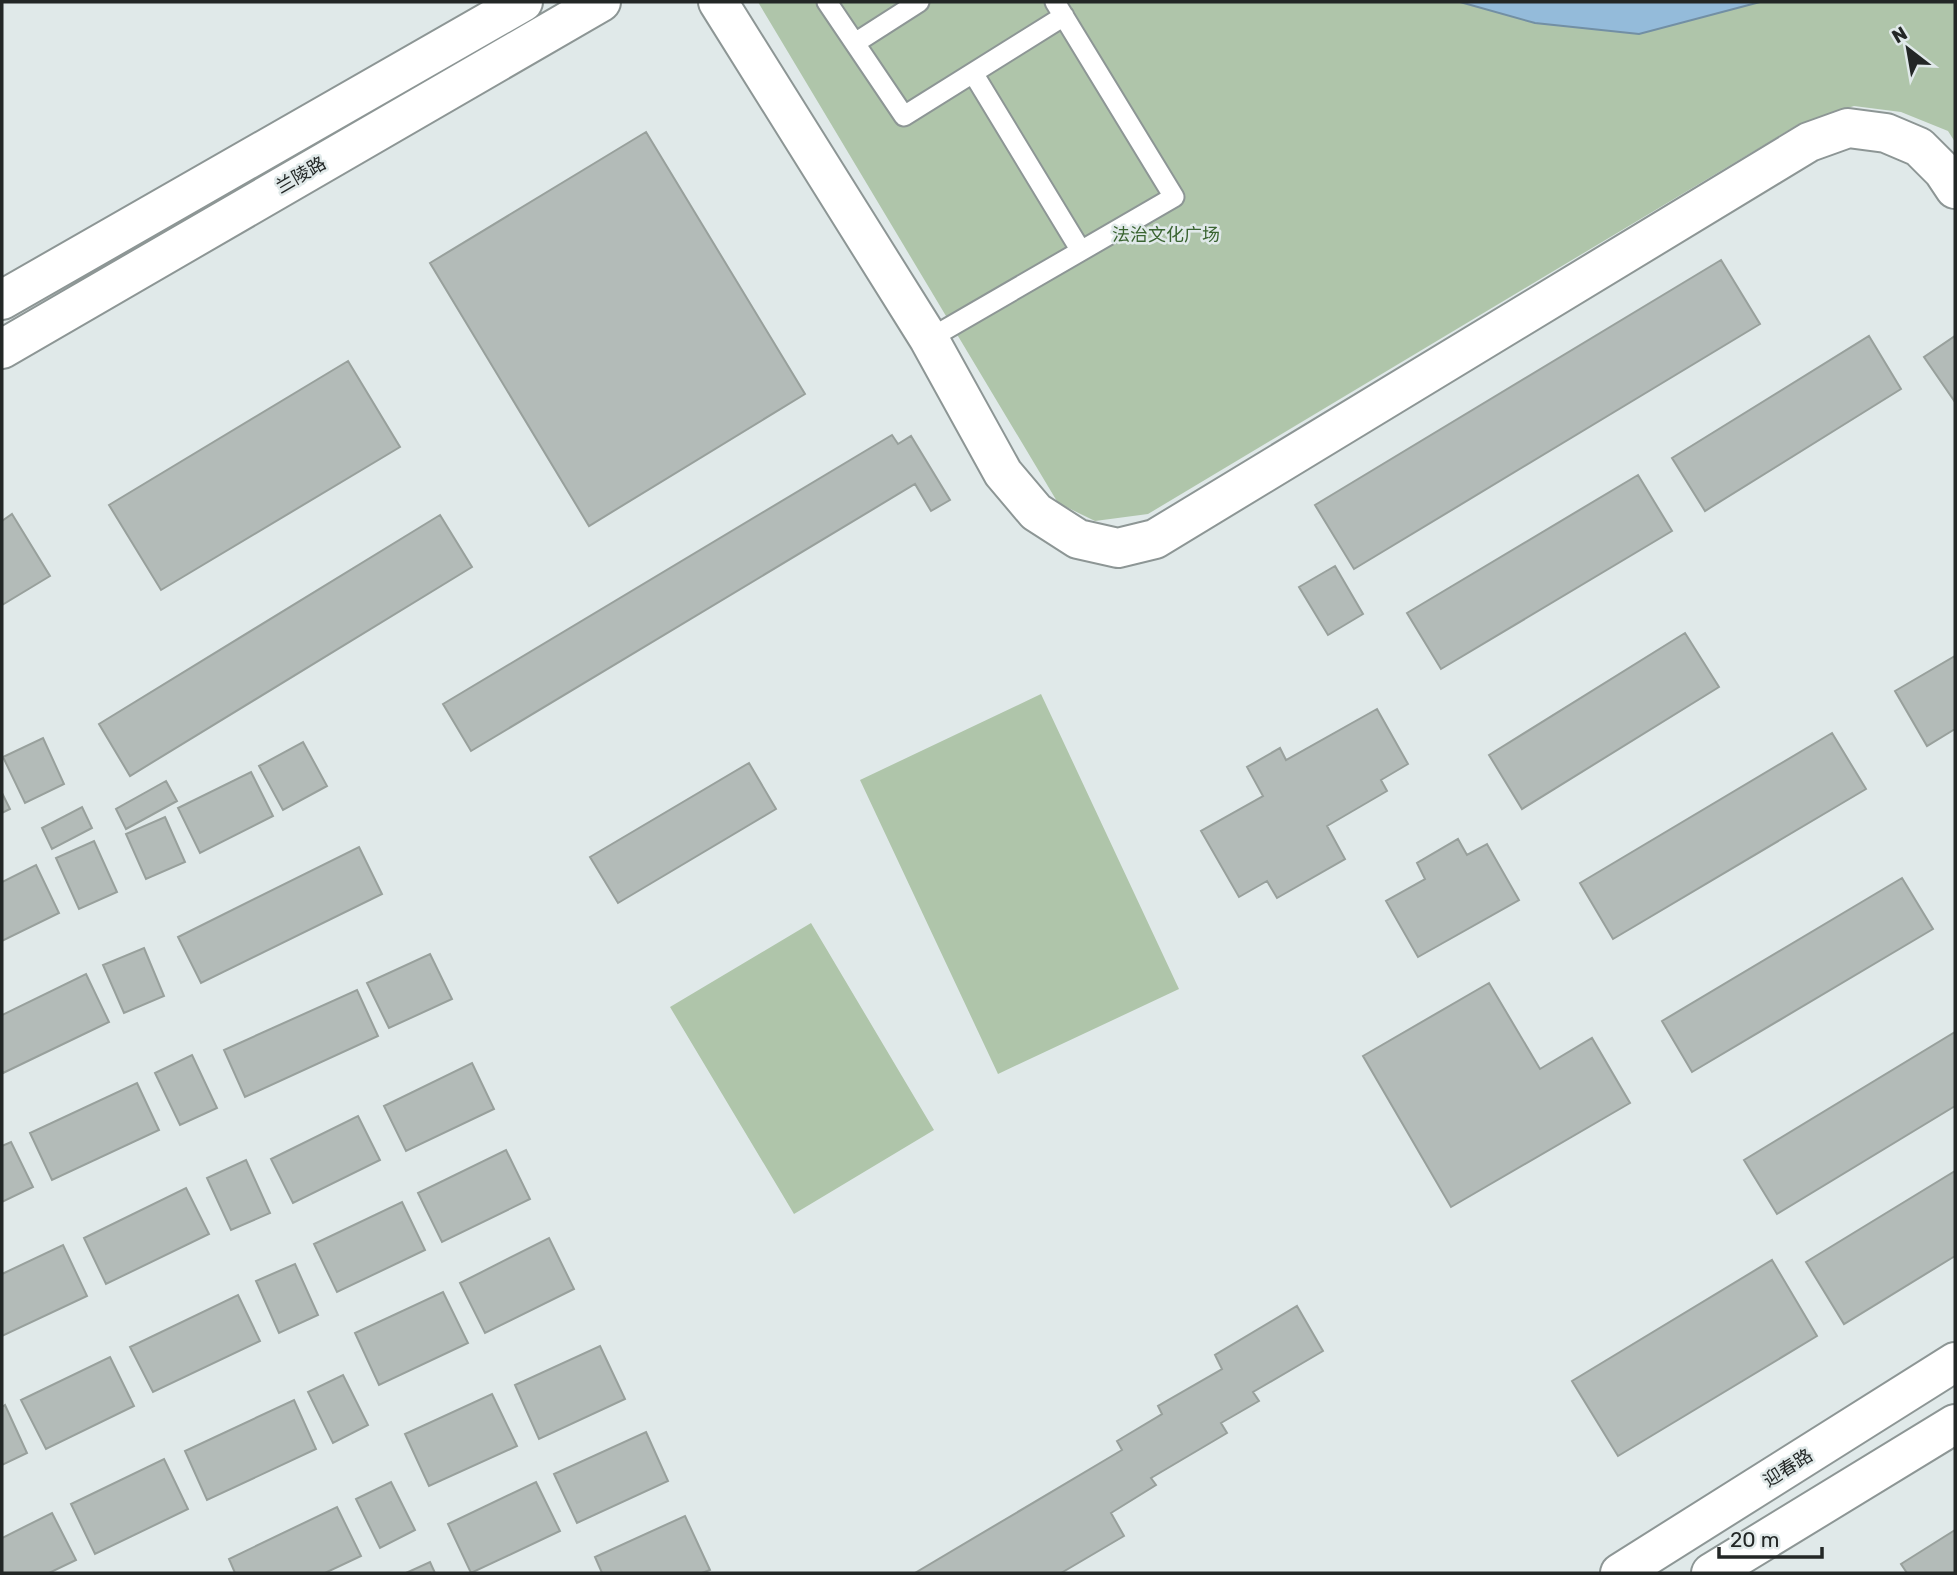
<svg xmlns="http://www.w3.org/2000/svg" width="1957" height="1575" font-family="Rubik,'Noto Sans SC',sans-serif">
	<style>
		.green { fill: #afc5aa }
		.water { fill: #94bbda; stroke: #728fa4; stroke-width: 2 }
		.building { fill: #b3bbb8; stroke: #98a09c; stroke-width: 2 }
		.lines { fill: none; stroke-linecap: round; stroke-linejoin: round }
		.lane-casing { stroke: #8d9695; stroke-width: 23 }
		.street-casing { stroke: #8d9695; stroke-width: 42 }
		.secondary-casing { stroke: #8d9695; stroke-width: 42 }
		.lane { stroke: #fff; stroke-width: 19 }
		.street { stroke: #fff; stroke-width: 38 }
		.secondary { stroke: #fff; stroke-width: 38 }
		.labels { text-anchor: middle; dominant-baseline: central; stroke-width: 5; stroke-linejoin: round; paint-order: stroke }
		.street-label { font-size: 18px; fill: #232726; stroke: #e0e9e9 }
		.park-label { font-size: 18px; fill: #3a6431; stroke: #e0e9e9 }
	</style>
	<rect width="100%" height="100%" fill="#e0e9e9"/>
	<!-- green -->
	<path class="green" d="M758,2H1955V142L1948,131L1901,112L1854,106L1799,124L1148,514L1095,521L1058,503Z
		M1041,694L1179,989L998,1074L860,780Z
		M811,923L934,1130L794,1214L670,1007Z"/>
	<!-- water -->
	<path class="water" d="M1460,2H1760L1639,34L1535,23Z"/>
	<!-- building -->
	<path class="building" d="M646,132L805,394L589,526L430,263Z
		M1721,260L1760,324L1354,569L1315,505Z
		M1869,336L1901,389L1705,511L1672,458Z
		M1955,336V402L1924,357Z
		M348,361L400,447L161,590L109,505Z
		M892,435L898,444L911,436L950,500L931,511L915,484L471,751L443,704Z
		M1638,475L1672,531L1441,669L1407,613Z
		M12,514L50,576L2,605V521Z
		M440,515L472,567L130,776L99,724Z
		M1335,566L1363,614L1328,635L1299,587Z
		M1685,633L1719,687L1522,809L1489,755Z
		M1955,656V729L1927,746L1895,691Z
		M1377,709L1408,764L1381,780L1387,791L1327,826L1345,859L1277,898L1267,881L1239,897L1201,831L1263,796L1247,767L1280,748L1286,760Z
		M1832,733L1866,789L1613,939L1580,883Z
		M43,738L64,784L25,803L3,757Z
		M303,742L327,786L283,810L259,766Z
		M749,763L776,809L618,903L590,857Z
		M251,772L273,816L200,853L178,808Z
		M166,781L177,801L126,829L116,809Z
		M2,793L10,809L2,813Z
		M82,807L92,828L52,849L42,828Z
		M165,817L185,862L146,879L126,834Z
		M1458,839L1467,855L1487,844L1519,900L1418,957L1386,901L1425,879L1417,863Z
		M94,841L117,892L79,909L56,858Z
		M359,847L382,894L201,983L178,937Z
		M36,865L59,913L2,941V882Z
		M1902,878L1933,929L1692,1072L1662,1021Z
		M144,948L164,996L124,1013L103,965Z
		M430,954L452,999L389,1028L367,983Z
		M86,974L109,1022L3,1073L2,1070V1015Z
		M1489,983L1540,1069L1592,1038L1630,1103L1451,1207L1363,1056Z
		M357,990L378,1036L245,1097L224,1050Z
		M1955,1032V1106L1777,1214L1744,1160Z
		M192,1055L217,1108L180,1125L155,1073Z
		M472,1063L494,1109L406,1151L384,1106Z
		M137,1083L159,1130L52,1180L30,1133Z
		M358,1116L380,1160L293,1203L271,1159Z
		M11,1142L33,1187L2,1202V1146Z
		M506,1150L530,1199L442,1242L418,1193Z
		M246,1160L270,1213L231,1230L207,1178Z
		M1955,1171V1256L1844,1324L1806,1262Z
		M186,1188L209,1234L106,1284L84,1238Z
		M402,1202L425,1250L337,1292L314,1244Z
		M549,1238L574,1289L485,1333L460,1283Z
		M63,1245L87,1296L2,1336V1274Z
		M1772,1260L1817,1336L1618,1456L1572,1381Z
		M295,1264L318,1315L279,1333L256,1281Z
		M443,1292L468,1343L379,1385L355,1333Z
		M238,1295L260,1341L153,1392L130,1347Z
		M1297,1306L1323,1351L1253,1392L1259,1401L1221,1423L1227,1433L1151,1478L1156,1485L1111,1513L1124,1536L1061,1573H915L1122,1450L1117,1441L1162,1414L1158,1406L1222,1369L1215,1355Z
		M600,1346L625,1399L539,1439L515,1385Z
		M110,1357L134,1406L46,1449L21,1400Z
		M343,1375L368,1425L333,1443L308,1392Z
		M492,1394L517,1446L429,1486L405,1434Z
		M294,1400L316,1449L207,1500L185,1451Z
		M5,1405L27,1453L2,1465V1407Z
		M646,1432L668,1481L577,1523L554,1474Z
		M164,1459L188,1509L95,1554L71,1504Z
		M391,1482L415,1530L380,1548L356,1499Z
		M536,1482L560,1531L471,1573L448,1524Z
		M337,1507L361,1556L325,1573H235L229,1559Z
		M52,1513L76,1560L49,1573H2V1538Z
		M685,1516L710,1570L702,1573H602L595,1557Z
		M1955,1530V1573H1907L1901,1564Z
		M430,1562L435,1573H406Z"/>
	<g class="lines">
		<!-- lane casing -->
		<g class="lane-casing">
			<path id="lane" d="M827,2L904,116L1064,16
				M855,43L919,2
				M973,73L1081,251
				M929,339L1174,197L1055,2"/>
		</g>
		<!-- street casing -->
		<g class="street-casing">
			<path id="street" d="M718,2L929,339L1003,473L1036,512L1078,539L1118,548L1155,539L1809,142L1848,128L1886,133L1919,147L1943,171L1955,189"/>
		</g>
		<!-- secondary casing -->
		<g class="secondary-casing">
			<path id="secondary" d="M2,300L523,2
				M2,349L601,2
				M1620,1573L1955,1362
				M1711,1573L1955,1424"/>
		</g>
		<!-- lane -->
		<use href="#lane" class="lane"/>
		<!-- street -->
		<use href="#street" class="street"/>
		<!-- secondary -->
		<use href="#secondary" class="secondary"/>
	</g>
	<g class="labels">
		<!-- street labels -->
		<g class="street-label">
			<text transform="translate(301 175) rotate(-30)">兰陵路</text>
			<text transform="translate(1788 1468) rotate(-32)">迎春路</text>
		</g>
		<!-- park labels -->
		<g class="park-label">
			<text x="1166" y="235">法治文化广场</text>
		</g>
	</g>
	<!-- border -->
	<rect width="1957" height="1575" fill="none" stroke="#232726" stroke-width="7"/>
	<!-- north arrow -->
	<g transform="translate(1908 49) rotate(329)" stroke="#e0e9e9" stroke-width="5" paint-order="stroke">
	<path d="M0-5L12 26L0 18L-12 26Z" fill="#232726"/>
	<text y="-10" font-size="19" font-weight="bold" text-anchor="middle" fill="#232726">N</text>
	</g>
	<!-- scale -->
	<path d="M1719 1547v10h103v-10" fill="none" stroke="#232726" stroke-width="3.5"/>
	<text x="1730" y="1547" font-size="21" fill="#232726" stroke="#e0e9e9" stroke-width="5" paint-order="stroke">20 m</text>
</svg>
